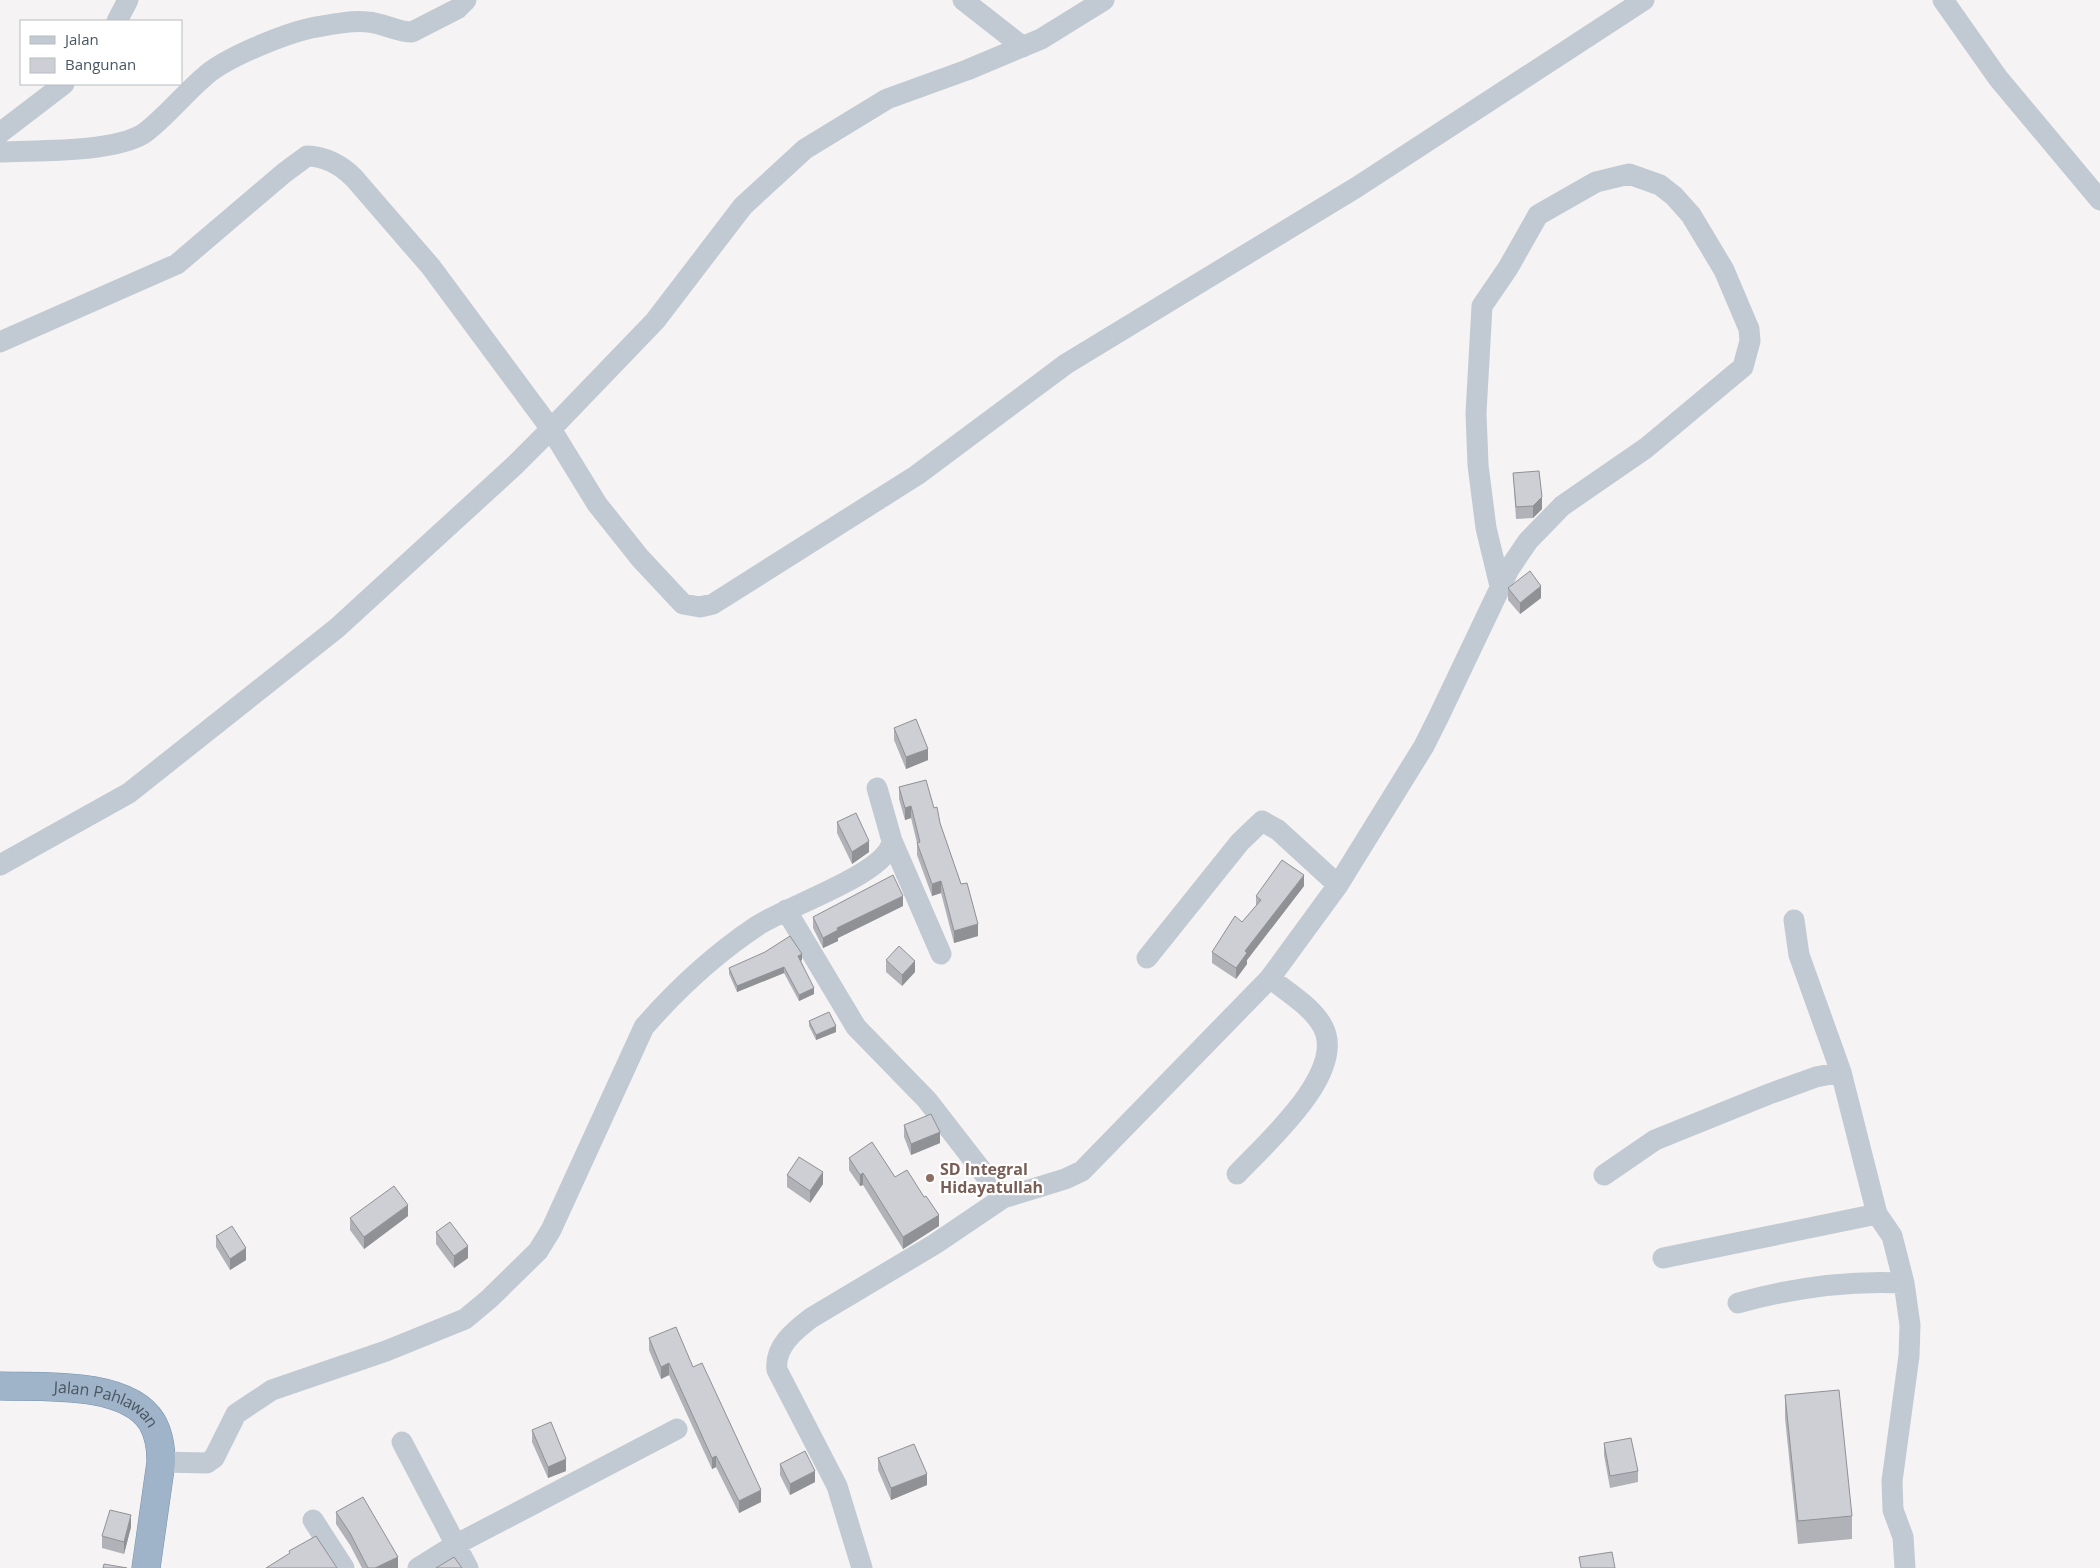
<svg xmlns="http://www.w3.org/2000/svg" width="2100" height="1568" font-family="'Open Sans',sans-serif">
	<style>
		.lines { fill: none; stroke-linecap: round; stroke-linejoin: round }
		.trunk-casing { stroke: #7690ad; stroke-width: 29 }
		.minor { stroke: #c1cad2; stroke-width: 21 }
		.trunk { stroke: #9fb4c9; stroke-width: 28 }
		.wall { fill: #b0b2b7 }
		.shaded-wall { fill: #909195 }
		.building { fill: #cdcfd5; stroke: #909195 }
		.education-dot { fill: #8d6e63; stroke: #fff; stroke-width: 2 }
		.labels { text-anchor: middle; dominant-baseline: central; stroke-width: 4.5; stroke-linejoin: round; paint-order: stroke }
		.education-label { font-size: 16px; font-weight: bold; fill: #785e54; stroke: #fff; text-anchor: start }
		.street-label { font-size: 16px; fill: #4a5661; stroke: #fff }
	</style>
	<rect width="100%" height="100%" fill="#f5f3f3"/>
	<g class="lines">
		<!-- trunk casing -->
		<g class="trunk-casing">
			<g id="trunk">
				<path id="s1" d="M0,1386C42,1387 127,1381 152,1422C159,1434 161,1449 161,1462L146,1568"/>
			</g>
		</g>
		<!-- minor -->
		<path class="minor" d="M963,0L1023,47
			M1943,0L1998,78L2100,200
			M117,21L128,0
			M0,133L64,84
			M0,152C38,150 111,153 143,134C161,122 186,92 204,77C224,58 284,34 311,28C328,25 350,20 368,22C383,23 397,32 412,32L457,9L466,0
			M0,342L177,264L284,173L307,156C325,156 342,166 354,178L431,267L551,429L597,504L640,558L683,604L700,607L713,604L917,475L1066,364L1357,187L1644,0
			M892,841L941,954
			M0,865L129,793L337,628L514,466L551,429L655,321L743,206L805,149L887,99L967,70L1041,39L1104,0
			M786,910L856,1027L927,1100L1003,1198L935,1244L811,1318C794,1331 774,1347 777,1370L837,1486L862,1568
			M1794,920L1799,955L1841,1072L1877,1214L1892,1236L1904,1283L1910,1325L1909,1356L1892,1481L1893,1510L1903,1537L1905,1568
			M1147,958L1240,842L1262,821L1278,830L1338,885
			M1237,1174C1265,1144 1347,1073 1323,1027C1313,1007 1287,992 1270,978
			M1604,1175L1655,1140L1769,1094L1816,1077L1841,1072
			M1003,1198L1065,1179L1082,1171L1270,978L1338,885L1424,746L1439,716L1509,569L1528,541L1562,506L1646,448L1743,367L1750,341L1749,329L1724,270L1691,215L1674,196L1660,185L1629,174L1596,182L1538,215L1508,268L1482,306L1476,413L1478,465L1486,528L1500,586
			M1663,1258L1877,1214
			M1738,1303C1792,1288 1847,1280 1904,1283
			M402,1442L468,1568
			M161,1462L207,1463L214,1458L236,1414L272,1390L386,1351L465,1319L489,1299L538,1251L551,1230L644,1027C677,989 715,954 757,926C784,907 888,874 892,841L877,788
			M313,1520L344,1568
			M418,1568L455,1545L677,1429"/>
		<!-- trunk -->
		<use href="#trunk" class="trunk"/>
	</g>
	<!-- wall -->
	<path class="wall" d="M1513,473L1542,509L1533,518L1516,519Z
		M1508,588L1541,598L1520,614L1508,600Z
		M894,728L928,760L906,769L894,740Z
		M899,787L934,808L940,823L978,936L954,943L941,893L932,896L917,855V843L911,818L905,820L899,799Z
		M837,822L869,852L852,864L837,833Z
		M1304,886L1247,960V964L1236,979L1212,963V952L1242,922L1256,906V896Z
		M903,906L838,938V941L823,948L813,928V917Z
		M802,960L801,961L814,994L799,1001L784,973L737,992L729,974V968Z
		M886,960L915,972L902,986L886,972Z
		M809,1021L836,1032L816,1040L809,1026Z
		M904,1125L940,1143L911,1155L904,1137Z
		M849,1158L895,1177L924,1197L939,1226L903,1249L863,1185L860,1186L849,1170Z
		M787,1175L823,1184L810,1203L787,1187Z
		M408,1216L364,1249L350,1230V1218Z
		M436,1232L468,1258L454,1268L436,1244Z
		M216,1236L246,1260L230,1270L216,1247Z
		M649,1338L693,1367L761,1502L739,1513L716,1467L712,1469L669,1375L661,1379L649,1350Z
		M1785,1395L1852,1516V1539L1798,1544L1785,1418Z
		M532,1430L566,1471L548,1478L532,1442Z
		M1604,1443L1638,1471V1482L1610,1488L1604,1455Z
		M878,1458L927,1485L891,1500L878,1470Z
		M780,1464L815,1482L790,1495L780,1475Z
		M336,1512L398,1568H362L350,1545L336,1524Z
		M131,1527L124,1554L102,1548V1536Z"/>
	<!-- shaded-wall -->
	<path class="shaded-wall" d="M1542,497V509L1533,518V506Z
		M1541,586V598L1520,614V603Z
		M928,749V760L906,769V757Z
		M911,806V818L905,820V808Z
		M869,841V852L852,864V852Z
		M1304,875V886L1247,960V964L1236,979V968L1245,951Z
		M941,881V893L932,896V884Z
		M903,896V906L838,938V941L823,948V938L837,928Z
		M978,924V936L954,943V931Z
		M802,954V960L798,962V956Z
		M915,961V972L902,986V975Z
		M784,967V973L737,992V986Z
		M814,988V994L799,1001V995Z
		M836,1026V1032L816,1040V1035Z
		M940,1132V1143L911,1155V1144Z
		M823,1172V1184L810,1203V1191Z
		M863,1173V1185L860,1186V1175Z
		M408,1205V1216L364,1249V1237Z
		M939,1215V1226L903,1249V1237Z
		M468,1246V1258L454,1268V1256Z
		M246,1248V1260L230,1270V1259Z
		M669,1363V1375L661,1379V1367Z
		M716,1456V1467L712,1469V1458Z
		M566,1459V1471L548,1478V1467Z
		M815,1471V1482L790,1495V1484Z
		M927,1474V1485L891,1500V1488Z
		M761,1490V1502L739,1513V1501Z
		M131,1515V1527L124,1554V1542Z
		M398,1557V1568H375Z"/>
	<!-- building -->
	<path class="building" d="M1539,471L1542,497L1533,506L1516,507L1513,473Z
		M1530,571L1541,586L1520,603L1508,588Z
		M916,719L928,749L906,757L894,728Z
		M926,780L934,808L937,807L940,823L961,884L967,883L978,924L954,931L941,881L932,884L917,843L920,842L911,806L905,808L899,787Z
		M856,813L869,841L852,852L837,822Z
		M1282,860L1304,875L1245,951L1247,953L1236,968L1212,952L1235,916L1242,922L1261,900L1256,896Z
		M893,875L903,896L837,928L838,930L823,938L813,917Z
		M790,936L802,954L798,956L814,988L799,995L784,967L737,986L729,968L765,952Z
		M899,946L915,961L902,975L886,960Z
		M829,1012L836,1026L816,1035L809,1021Z
		M931,1114L940,1132L911,1144L904,1125Z
		M872,1142L895,1177L907,1170L924,1197L926,1196L939,1215L903,1237L863,1173L860,1175L849,1158Z
		M799,1157L823,1172L810,1191L787,1175Z
		M394,1186L408,1205L364,1237L350,1218Z
		M450,1222L468,1246L454,1256L436,1232Z
		M232,1226L246,1248L230,1259L216,1236Z
		M676,1327L693,1367L702,1363L761,1490L739,1501L716,1456L712,1458L669,1363L661,1367L649,1338Z
		M1839,1390L1852,1516L1798,1521L1785,1395Z
		M551,1422L566,1459L548,1467L532,1430Z
		M1631,1438L1638,1471L1610,1476L1604,1443Z
		M914,1444L927,1474L891,1488L878,1458Z
		M805,1451L815,1471L790,1484L780,1464Z
		M363,1497L398,1557L375,1568H368L350,1533L336,1512Z
		M110,1510L131,1515L124,1542L102,1536Z
		M316,1536L337,1568H266L290,1553L289,1551Z
		M1612,1552L1615,1568H1581L1579,1557Z
		M454,1557L462,1568H436Z
		M104,1564L127,1568H103Z"/>
	<!-- markers -->
	<circle class="education-dot" cx="930" cy="1178" r="5"/>
	<g class="labels">
		<!-- education labels -->
		<g class="education-label">
			<text x="940" y="1169">SD Integral<tspan x="940" dy="18">Hidayatullah</tspan></text>
		</g>
		<!-- street labels -->
		<g class="street-label">
			<text stroke="none"><textPath href="#s1" startOffset="110">Jalan Pahlawan</textPath></text>
		</g>
	</g>
	<!-- legend -->
	<rect x="20" y="20" width="162" height="65" fill="#ffffff" stroke="#b7bbc0"/>
	<rect x="30" y="36" width="25" height="8" fill="#c1cad2" stroke="#b7bbc0"/>
	<text x="65" y="45" font-size="15" fill="#4a5661">Jalan</text>
	<rect x="30" y="58" width="25" height="15" fill="#cdcfd5" stroke="#b7bbc0"/>
	<text x="65" y="70" font-size="15" fill="#4a5661">Bangunan</text>
</svg>
